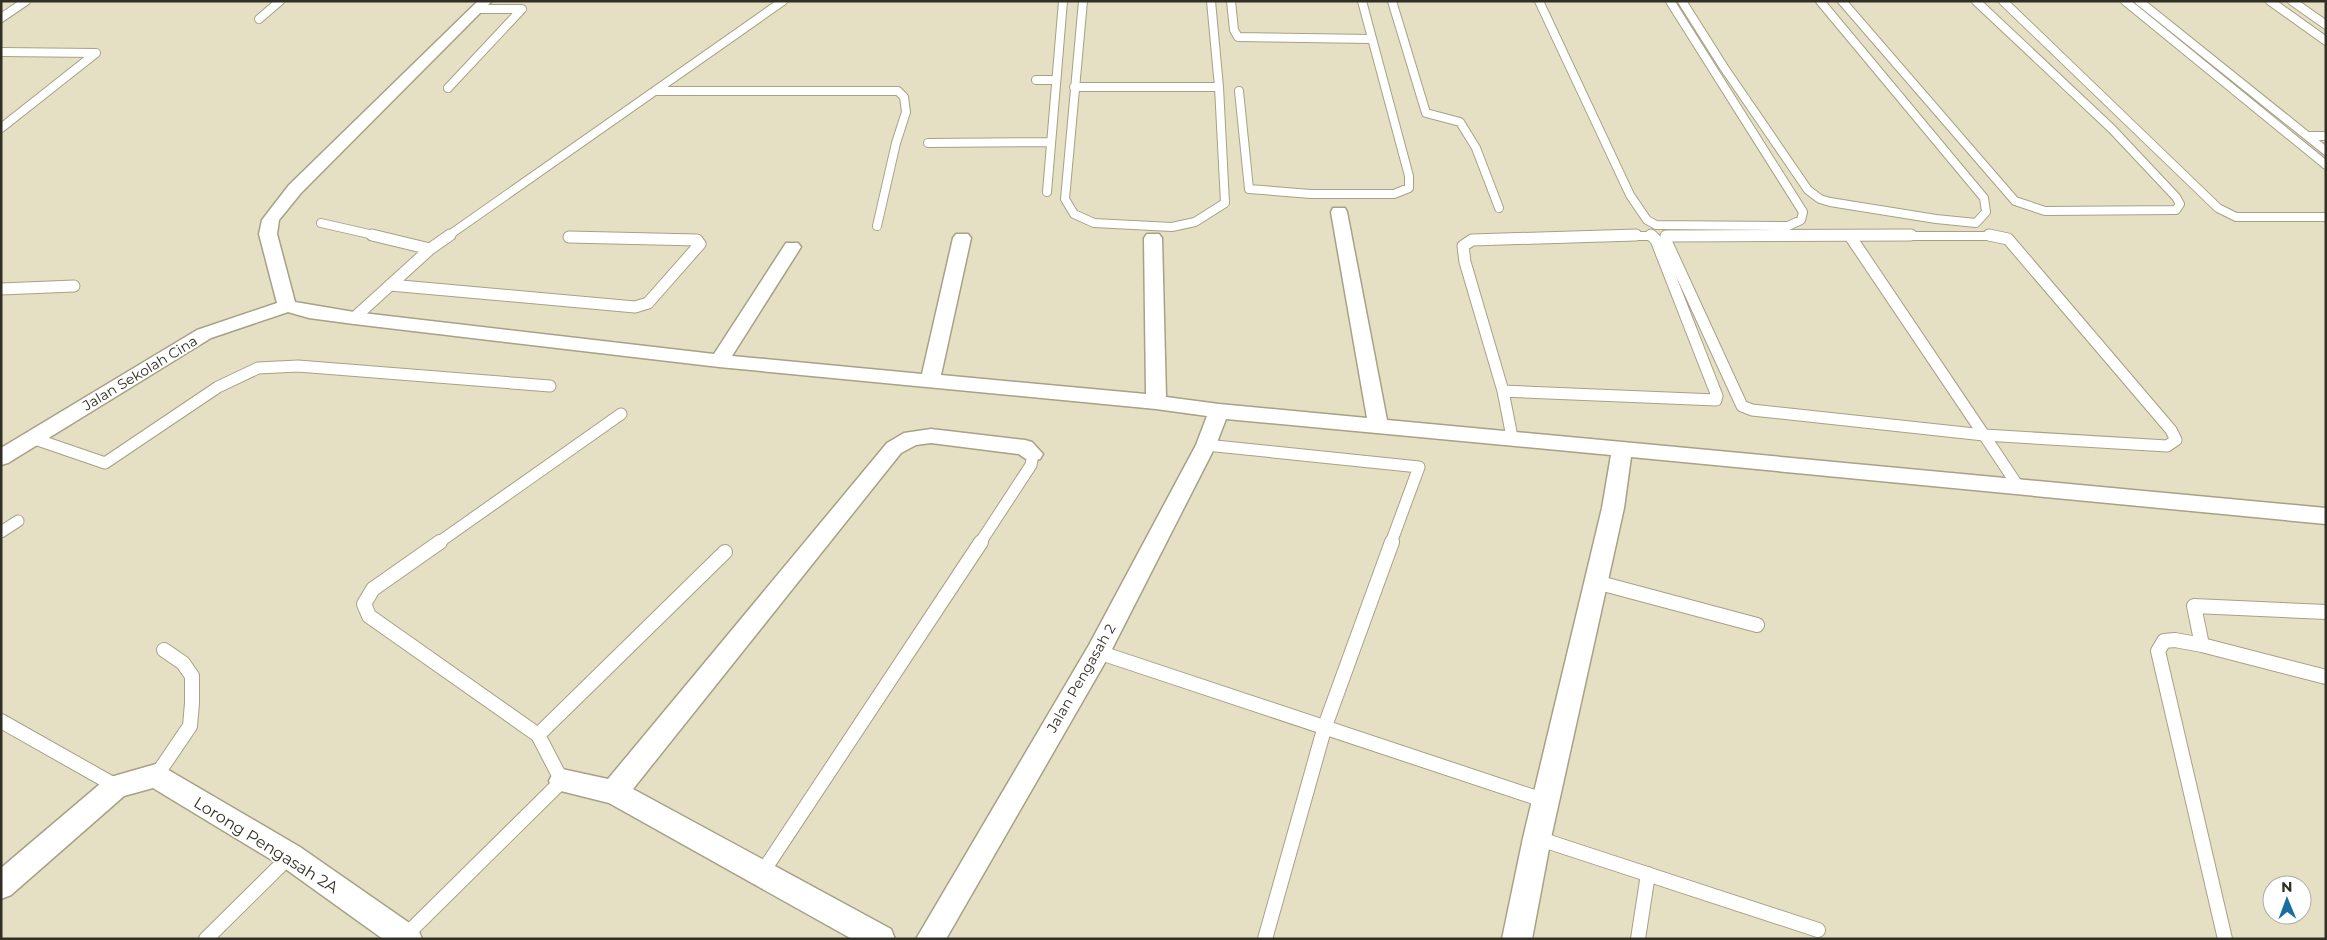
<svg xmlns="http://www.w3.org/2000/svg" width="2327" height="940" font-family="Montserrat,sans-serif">
	<style>
		.lines { fill: none; stroke-linecap: round; stroke-linejoin: round }
		.service-far2-casing { stroke: #a7a187; stroke-width: 10 }
		.service-far1-casing { stroke: #a7a187; stroke-width: 13 }
		.service-casing { stroke: #a7a187; stroke-width: 16 }
		.minor-casing { stroke: #a7a187; stroke-width: 3 }
		.service-far2 { stroke: #fff; stroke-width: 8 }
		.service-far1 { stroke: #fff; stroke-width: 11 }
		.service { stroke: #fff; stroke-width: 14 }
		.minor { fill: #fff; fill-rule: evenodd }
		.labels { text-anchor: middle; dominant-baseline: central; stroke-width: 4; stroke-linejoin: round; paint-order: stroke }
		.street-label { font-size: 14px; fill: #312f24; stroke: #fff }
		.near-street-label { font-size: 16px; fill: #312f24; stroke: #fff }
	</style>
	<rect width="100%" height="100%" fill="#e5dfc3"/>
	<g class="lines">
		<!-- service-far2 casing -->
		<g class="service-far2-casing">
			<path id="service-far2" d="M1083,1L1065,199L1074,214L1094,223L1172,227L1195,222L1225,203L1219,87L1211,1
				M1231,1L1234,30L1238,37L1371,39
				M1392,1L1426,113L1460,122L1476,148L1499,208
				M1539,1L1630,195L1647,220L1656,225L1788,226L1801,220L1803,212L1670,1
				M1682,1L1723,66L1808,190L1820,199L1830,202L1936,219L1976,223L1986,212L1984,198L1820,1
				M1842,1L2015,201L2045,211L2176,210L2180,204L2176,197L2112,129L1976,1
				M2003,1L2218,208L2236,217H2326
				M2125,1L2326,165
				M2139,1L2326,151
				M2270,1L2326,41
				M2292,1L2326,25
				M1,18L26,1
				M259,19L280,1
				M1,52L96,53L1,128
				M1036,80H1055
				M1074,87H1219
				M448,88L522,9H478
				M655,91H898L904,97L906,112L896,143L877,226
				M1239,91L1249,189L1311,194H1394L1409,188V176L1362,1
				M2308,136H2326
				M928,143L1051,142
				M1047,192L1063,1
				M321,223L378,236
				M448,236L783,1
				M1593,236H1652
				M1666,236H1995"/>
		</g>
		<!-- service-far1 casing -->
		<g class="service-far1-casing">
			<path id="service-far1" d="M372,235L430,249
				M1911,235L1666,236V241L1742,406L1752,410L1984,435
				M1850,236L1984,435
				M390,285L635,307L648,303L700,244L697,240L569,237
				M1,289L74,286
				M354,318L430,249L450,235
				M1503,391L1716,400L1717,396L1656,240L1651,235
				M1503,391L1512,437
				M1503,391L1465,262L1463,246L1472,240L1636,235
				M1984,435L2167,446L2176,440L2171,430L2008,239L1989,235
				M1984,435L2018,486
				M32,438L105,463L218,387L258,368L298,366L550,386
				M1206,445L1419,467L1391,543
				M1,532L18,521
				M438,543L621,414
				M980,543L1031,465L1033,454"/>
		</g>
		<!-- service casing -->
		<g class="service-casing">
			<path id="service" d="M1596,582L1757,625
				M2202,645L2326,677
				M1098,652L1546,801
				M1,721L116,786
				M538,735L725,552
				M156,776L190,726L192,703V676L183,663L164,650
				M1537,838L1818,930
				M762,873L981,542
				M405,936L562,781L538,735L369,616L364,604L373,589L440,542
				M206,939L290,856
				M1265,939L1325,726L1392,542
				M1638,939L1648,874
				M2225,939L2158,651L2164,641L2175,640L2202,645L2194,606L2326,612"/>
		</g>
		<!-- minor casing -->
		<g class="minor-casing">
			<path id="minor" d="M478,1H492L301,193L279,220L277,234L295,302L354,312L714,354L786,243H798L801,247L732,356L922,374L953,238L956,234H968L971,238L941,375L1146,394L1144,238L1147,234H1159L1162,238L1166,397L1219,404L1367,418L1331,212L1333,208H1345L1347,212L1387,420L2326,508V524L1631,457L1624,508L1551,838L1532,939H1502L1523,838L1602,508L1611,455L1226,419L1216,445L1107,659L946,939H916L1089,645L1196,445L1207,416L1156,409L719,367L354,324L309,318L288,312L211,338L8,463L1,465V448L197,330L277,303L259,234L262,220L289,185Z
				M931,429L1025,440L1032,442L1043,454L1040,459C1031,462 1026,460 1019,454L931,443L916,445L901,453L633,789L891,929L895,939H852L609,803L553,789L549,781L553,773L562,769L608,779L887,443L904,433Z
				M156,764L165,768L300,847L418,929L422,939H383L280,865L153,788L124,796L11,895L1,899V868L107,778Z"/>
		</g>
		<!-- service-far2 -->
		<use href="#service-far2" class="service-far2"/>
		<!-- service-far1 -->
		<use href="#service-far1" class="service-far1"/>
		<!-- service -->
		<use href="#service" class="service"/>
		<!-- minor -->
		<use href="#minor" class="minor"/>
	</g>
	<g class="labels">
		<!-- street labels -->
		<g class="street-label">
			<text transform="translate(140 373) rotate(-31)">Jalan Sekolah Cina</text>
			<text transform="translate(1081 678) rotate(-60)">Jalan Pengasah 2</text>
		</g>
		<!-- near-street labels -->
		<g class="near-street-label">
			<text transform="translate(266 845) rotate(32)">Lorong Pengasah 2A</text>
		</g>
	</g>
	<!-- border -->
	<rect width="2327" height="940" fill="none" stroke="#312f24" stroke-width="5"/>
	<!-- north arrow -->
	<g transform="translate(2287 900) rotate(359)"><circle r="24" fill="#ffffff" stroke="#adaca7"/>
	<path d="M0-4L9 19L0 12L-9 19Z" fill="#1a6e9e"/>
	<text y="-8" font-size="14" font-weight="bold" text-anchor="middle" fill="#312f24">N</text>
	</g>
</svg>
